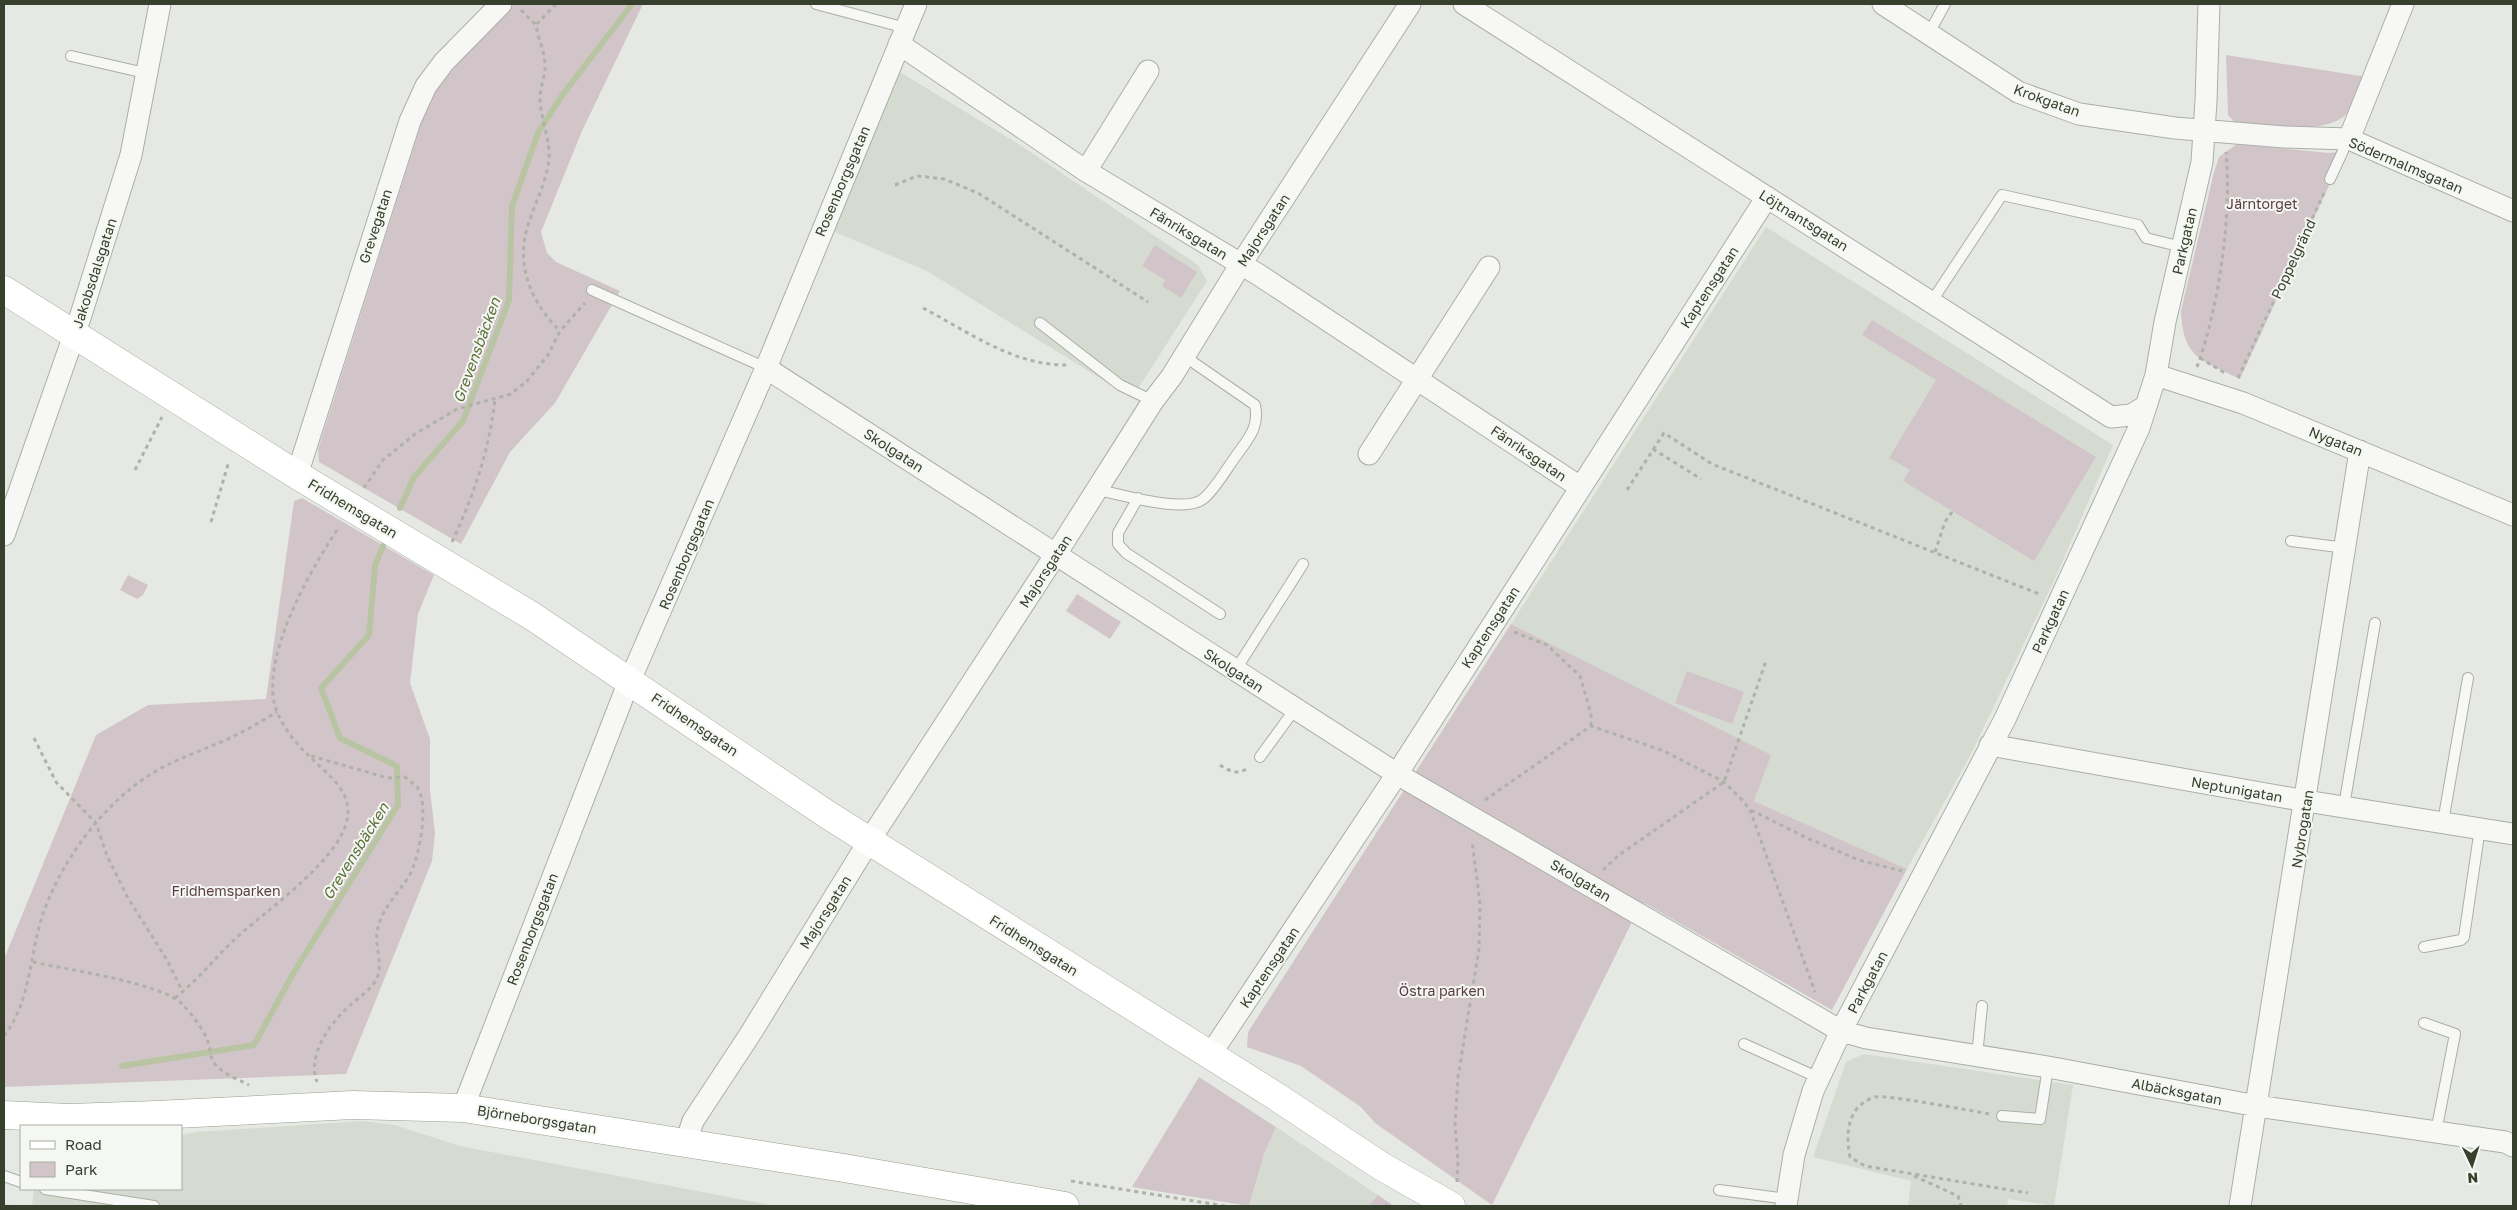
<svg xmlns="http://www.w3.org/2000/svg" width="2517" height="1210" font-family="'Golos Text',sans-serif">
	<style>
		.built { fill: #d6dbd1 }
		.grass { fill: url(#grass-tufts) }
		.park { fill: #d2c5ca }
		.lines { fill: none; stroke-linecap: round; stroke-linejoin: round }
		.stream { stroke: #b9c5a2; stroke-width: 6 }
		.lane-casing { stroke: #aaafa5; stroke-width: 12 }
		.street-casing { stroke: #aaafa5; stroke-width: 23 }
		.secondary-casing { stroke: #aaafa5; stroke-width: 29 }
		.highway-casing { stroke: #969e8c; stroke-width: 29 }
		.path { stroke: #aeb2a9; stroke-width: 3; stroke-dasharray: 4 4; stroke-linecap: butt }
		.lane { stroke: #f7f8f5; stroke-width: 10 }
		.street { stroke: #f7f8f5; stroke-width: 21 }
		.secondary { stroke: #fff; stroke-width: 28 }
		.highway { stroke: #fff; stroke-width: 28 }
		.labels { text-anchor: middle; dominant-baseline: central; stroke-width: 4; stroke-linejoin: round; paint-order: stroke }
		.street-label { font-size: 14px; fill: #373f2d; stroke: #f5f7f2 }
		.park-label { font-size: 14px; fill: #5a3b46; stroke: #f5f7f2 }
		.water-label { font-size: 15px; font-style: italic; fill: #5b6f3b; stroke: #f5f7f2 }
	</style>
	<defs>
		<pattern id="grass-tufts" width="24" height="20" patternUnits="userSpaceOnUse" patternTransform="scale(1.25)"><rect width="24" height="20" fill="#d2c5ca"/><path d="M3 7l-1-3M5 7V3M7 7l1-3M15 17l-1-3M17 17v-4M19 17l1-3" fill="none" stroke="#aba1a4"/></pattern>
	</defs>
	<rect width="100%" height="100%" fill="#e6e9e3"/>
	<!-- built -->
	<path class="built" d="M900,72L1020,145L1198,265L1207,281L1132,398L927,271L833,231Z
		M1766,227L2113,445L2053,583L1970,756L1907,869L1754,801L1770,755L1511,624Z
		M1864,1054L2073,1085L2054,1206L2008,1199L2007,1206H1908L1911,1181L1813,1157L1846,1062Z
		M363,1121L395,1125L460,1146L776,1206H4V1204L32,1206L34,1189H181V1135L196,1132Z
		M1276,1127L1378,1195L1368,1206H1249L1264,1154Z"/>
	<!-- grass -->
	<path class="grass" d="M1378,1195L1394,1206H1368Z"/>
	<!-- park -->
	<path class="park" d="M514,4H643L582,131L541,232L547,253L556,262L620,291L555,403L510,452L461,544L319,462L318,449L422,121C427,111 431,99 437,90C459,58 491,34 514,4Z
		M2226,55L2367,77C2361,88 2357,102 2349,111C2329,138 2264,124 2234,122L2228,115Z
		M2237,144L2329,153L2345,151L2240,379C2202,360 2183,359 2181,311L2214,172L2219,157Z
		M1155,245L1197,272L1181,298L1162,286L1165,280L1142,266Z
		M1872,320L2096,457L2034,561L1903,481L1910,470L1889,458L1936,380L1862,335Z
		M302,498L434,575L418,614L410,683L430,739V790L435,833L432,861L346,1074L4,1087V959L96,735L148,705L266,699L294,501Z
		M128,575L148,585L143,595L137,599L120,590Z
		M1077,594L1121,622L1110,639L1066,611Z
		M1511,624L1771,755L1754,801L1907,869L1832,1010L1644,903L1636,914L1492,1205L1375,1123L1361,1107L1301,1066L1247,1047L1248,1032Z
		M1687,671L1744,692L1732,724L1675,703Z
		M1199,1077L1276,1127L1264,1154L1249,1206L1132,1187Z"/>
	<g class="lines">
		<!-- stream -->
		<path class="stream" d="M400,508L414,477L463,421L509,300L512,206L538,133L561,97L632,4
			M122,1066L254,1045L294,972L398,805L397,766L340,738L321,688L369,635L375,566L383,546"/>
		<!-- lane casing -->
		<g class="lane-casing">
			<path id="lane" d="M816,4L906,28
				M1929,33L1945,4
				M71,56L145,73
				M2330,179L2343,151L2345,139
				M592,290L766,368
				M1932,301L2002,195L2138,225L2146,238L2182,247
				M1040,323L1120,385L1153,401
				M1098,490C1120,494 1185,514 1203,499C1214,491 1227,468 1236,456C1248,439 1260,427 1255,405L1184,356
				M1138,498L1118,533V544L1126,553L1220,614
				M2291,541L2346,548
				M1235,671L1303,564
				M1260,757L1295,709
				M2344,806L2375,623
				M2443,822L2468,678
				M2424,947L2461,940L2464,937L2480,828
				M2424,1023L2455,1034L2436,1132
				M1744,1044L1819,1078
				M1977,1056L1982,1006
				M2002,1116L2040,1119L2048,1067
				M4,1176L21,1182
				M45,1189L154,1206
				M1719,1190L1787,1199"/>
		</g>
		<!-- street casing -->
		<g class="street-casing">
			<path id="street" d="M1464,4L2111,417L2131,415L2146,406
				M1883,4L2018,92L2079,114L2175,128L2284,137L2349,139L2513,211
				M899,44L1086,171L1259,275L1580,487
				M2349,139L2403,4
				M1086,171L1148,71
				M766,368L1397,774L1841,1031L1866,1038L2048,1067L2257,1106L2505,1142L2513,1146
				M2156,375L2243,403L2513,515
				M1369,454L1489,267
				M297,475L410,121L426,86L444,62L501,4
				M4,535L80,318L131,155L160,4
				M1990,745L2306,801L2513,834
				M1210,1055L1397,774L1767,197
				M463,1108L624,694L766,368L916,4
				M686,1142L693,1121L749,1036L869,841L1056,554L1153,401L1172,376L1241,264L1410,4
				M1786,1206L1794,1155L1813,1091L1841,1031L2005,719L2139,428L2156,375L2165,322L2202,162L2206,101L2209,4
				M2240,1206L2360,451"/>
		</g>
		<!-- secondary casing -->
		<g class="secondary-casing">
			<path id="secondary" d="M4,290L297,475L532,616L828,815L1277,1097L1381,1166L1451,1206"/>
		</g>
		<!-- highway casing -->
		<g class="highway-casing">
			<path id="highway" d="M4,1115L69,1118L156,1115L353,1105L463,1108L844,1168L1065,1206"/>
		</g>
		<!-- path -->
		<path class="path" d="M556,4L536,25C538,39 546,54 545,69C544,79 540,89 540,99C541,120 550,138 549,159C546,188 527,216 524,243C520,277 537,309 560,331
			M521,10L536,25
			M895,185L917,176L927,177L944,179L978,193L1148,302
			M923,308C969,332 1014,366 1068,365
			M2200,358L2225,373
			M2197,367C2219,307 2232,215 2226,152
			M2238,378L2324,193
			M1653,449L1701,479
			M135,470L162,417
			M364,488L383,460L415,434L457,409L511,394L527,381L548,355L560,331L585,303
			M1627,490L1664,433L1712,464L2039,594
			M211,522L229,461
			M452,542C475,492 488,454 495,400
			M1935,552L1945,522L1952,512
			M1514,632L1547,645L1580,676L1591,714V726
			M34,738L56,782L96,823L107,856L128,898L167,960L183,992
			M311,756L388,778L405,777C409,781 414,784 417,787C430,804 419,859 409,876C397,895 381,909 377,932C375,947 383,964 377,978C372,990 356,999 347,1008C329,1025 307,1056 317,1082
			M1220,765C1229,771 1239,776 1249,767
			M1485,800L1591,726L1664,751L1724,782L1743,801L1750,810L1815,992
			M1751,810L1807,838L1859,860L1902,871
			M1603,870L1619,855L1724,782L1766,661
			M33,962C64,969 162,983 182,1004C192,1014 205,1031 209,1045C211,1051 210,1059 214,1063C223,1074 237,1079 249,1085
			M175,998C199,979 213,960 234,940C264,911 351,854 348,809C346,785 323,771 308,755C296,744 284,728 277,712C257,661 311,569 339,527
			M4,1036C32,1000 29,953 44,911C63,859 102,806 148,776C175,758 206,750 234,736C249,729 263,720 277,712
			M1989,1114C1973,1111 1884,1094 1875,1097C1848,1106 1845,1131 1850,1157L1865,1166L2028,1193
			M1914,1176L1958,1196L1961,1205L1954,1206
			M1071,1181L1225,1206
			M1457,1182L1458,1161L1455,1125L1458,1077L1479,949L1480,904L1472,841"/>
		<!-- lane -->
		<use href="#lane" class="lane"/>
		<!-- street -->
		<use href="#street" class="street"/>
		<!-- secondary -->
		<use href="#secondary" class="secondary"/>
		<!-- highway -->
		<use href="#highway" class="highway"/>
	</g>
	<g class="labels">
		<!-- street labels -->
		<g class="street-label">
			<text transform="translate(2047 100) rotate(20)">Krokgatan</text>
			<text transform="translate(2406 165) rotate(23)">Södermalmsgatan</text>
			<text transform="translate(842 181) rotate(-67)">Rosenborgsgatan</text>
			<text transform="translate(1804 220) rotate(32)">Löjtnantsgatan</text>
			<text transform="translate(375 226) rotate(-72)">Grevegatan</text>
			<text transform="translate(1263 230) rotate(-57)">Majorsgatan</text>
			<text transform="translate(1189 233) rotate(31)">Fänriksgatan</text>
			<text transform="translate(2184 241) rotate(-77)">Parkgatan</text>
			<text transform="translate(2293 259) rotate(-65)">Poppelgränd</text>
			<text transform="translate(94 273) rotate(-72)">Jakobsdalsgatan</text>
			<text transform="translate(1709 287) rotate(-57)">Kaptensgatan</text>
			<text transform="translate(2336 441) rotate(22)">Nygatan</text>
			<text transform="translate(894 450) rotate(33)">Skolgatan</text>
			<text transform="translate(1529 453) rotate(34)">Fänriksgatan</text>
			<text transform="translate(353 508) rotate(31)">Fridhemsgatan</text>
			<text transform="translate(686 554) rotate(-67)">Rosenborgsgatan</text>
			<text transform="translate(1045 571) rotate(-57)">Majorsgatan</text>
			<text transform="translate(2050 621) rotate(-65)">Parkgatan</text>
			<text transform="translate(1490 627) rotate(-57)">Kaptensgatan</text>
			<text transform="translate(1234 670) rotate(33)">Skolgatan</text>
			<text transform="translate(695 724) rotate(34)">Fridhemsgatan</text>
			<text transform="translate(2237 789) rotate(10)">Neptunigatan</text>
			<text transform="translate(2302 829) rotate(-81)">Nybrogatan</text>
			<text transform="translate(1581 880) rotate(31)">Skolgatan</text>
			<text transform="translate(825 912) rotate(-58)">Majorsgatan</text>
			<text transform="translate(532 929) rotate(-69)">Rosenborgsgatan</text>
			<text transform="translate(1034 945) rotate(32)">Fridhemsgatan</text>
			<text transform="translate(1269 967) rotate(-56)">Kaptensgatan</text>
			<text transform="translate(1867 982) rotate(-62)">Parkgatan</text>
			<text transform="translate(2177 1091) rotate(11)">Albäcksgatan</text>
			<text transform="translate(537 1119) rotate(9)">Björneborgsgatan</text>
		</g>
		<!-- park labels -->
		<g class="park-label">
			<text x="2262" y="203">Järntorget</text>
			<text x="226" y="890">Fridhemsparken</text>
			<text x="1442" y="990">Östra parken</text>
		</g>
		<!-- water labels -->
		<g class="water-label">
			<text transform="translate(476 350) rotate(-70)">Grevensbäcken</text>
			<text transform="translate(355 851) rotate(-58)">Grevensbäcken</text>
		</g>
	</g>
	<!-- border -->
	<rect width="2517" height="1210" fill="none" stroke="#373f2d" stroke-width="10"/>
	<!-- legend -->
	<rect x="20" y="1125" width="162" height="65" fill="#f5f7f2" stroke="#a9ada3"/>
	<rect x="30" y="1141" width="25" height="8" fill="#ffffff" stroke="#a9ada3"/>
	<text x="65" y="1150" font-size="15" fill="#373f2d">Road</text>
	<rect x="30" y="1162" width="25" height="15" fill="#d2c5ca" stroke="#a9ada3"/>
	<text x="65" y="1175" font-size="15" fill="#373f2d">Park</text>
	<!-- north arrow -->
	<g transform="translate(2472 1165) rotate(176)" stroke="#f5f7f2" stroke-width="4" paint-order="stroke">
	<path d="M0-4L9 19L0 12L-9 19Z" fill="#373f2d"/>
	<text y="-8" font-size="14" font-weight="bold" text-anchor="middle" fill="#373f2d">N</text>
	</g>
</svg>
